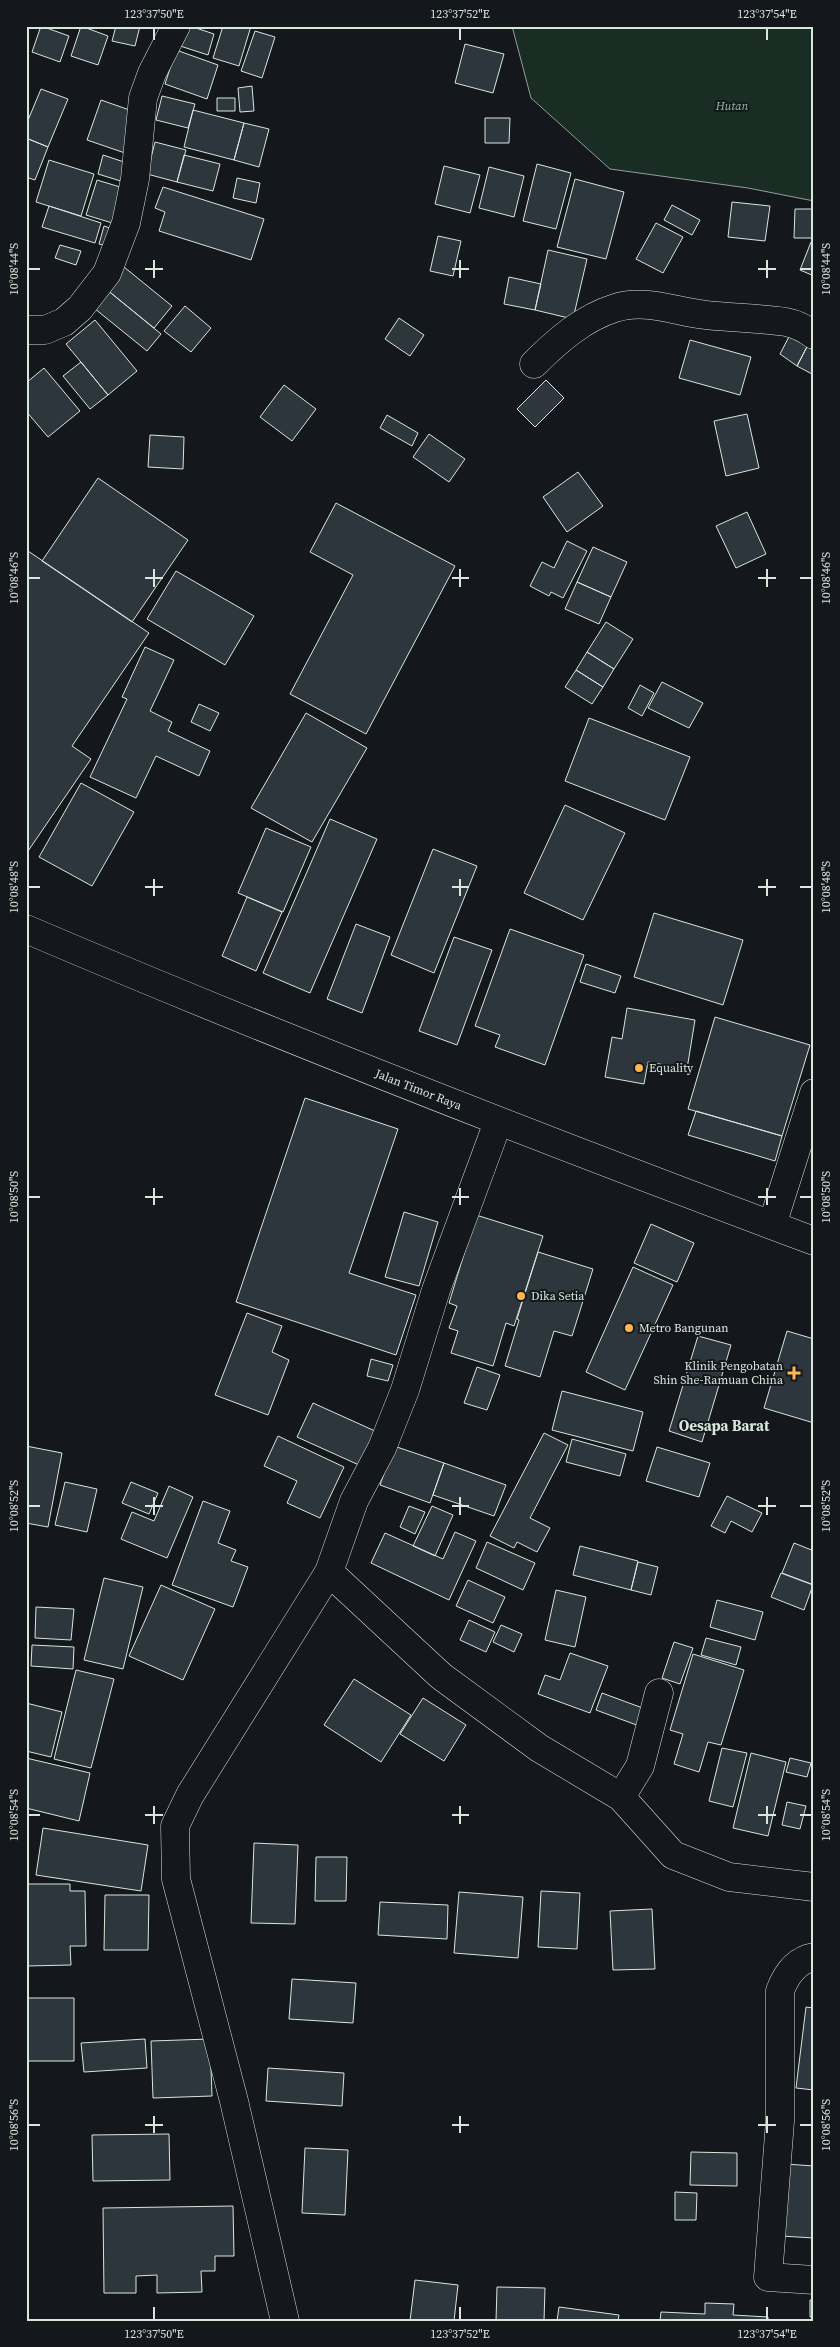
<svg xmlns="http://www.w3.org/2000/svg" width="840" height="2347" font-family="'Source Serif 4',serif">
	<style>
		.green { fill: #1a2d24; stroke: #939e99 }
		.building { fill: #2c363c; stroke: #d8e6dc }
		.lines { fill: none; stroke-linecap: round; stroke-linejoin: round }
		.street-casing { stroke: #d8e6dc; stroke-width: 29 }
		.highway-casing { stroke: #d8e6dc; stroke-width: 29 }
		.street { stroke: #14181c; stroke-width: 28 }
		.highway { stroke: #14181c; stroke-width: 28 }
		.ticks { fill: none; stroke: #d8e6dc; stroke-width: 2 }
		.poi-dot { fill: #ffb74d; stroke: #14181c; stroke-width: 2 }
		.labels { text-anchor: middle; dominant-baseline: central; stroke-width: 4; stroke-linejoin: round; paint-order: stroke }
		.park-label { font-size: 12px; font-style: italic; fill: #8ac095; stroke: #14181c }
		.poi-label { font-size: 12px; fill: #d8e6dc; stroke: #14181c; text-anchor: start }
		.street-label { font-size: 12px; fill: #d8e6dc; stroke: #14181c }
		.quarter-label { font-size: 15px; font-weight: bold; fill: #d8e6dc; stroke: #14181c }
		.neatline { fill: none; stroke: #d8e6dc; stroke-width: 2 }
		.ticks-label { font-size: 12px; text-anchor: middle; fill: #d8e6dc }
	</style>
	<rect width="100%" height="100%" fill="#14181c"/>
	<!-- green -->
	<path class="green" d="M512,26H814V201L748,188L610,169L531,98Z"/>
	<!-- building -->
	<path class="building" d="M41,26L69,36L60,62L32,52Z
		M81,26L108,36L98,65L71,56Z
		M116,26H140L135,46L112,41Z
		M179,26H190L214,34L208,55L174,44Z
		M223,26H251L239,66L213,58Z
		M255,31L275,37L262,78L241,71Z
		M465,44L504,54L493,93L455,83Z
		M176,50L218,65L207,99L165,84Z
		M252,86L254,111L240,112L238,88Z
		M41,89L68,99L48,147L26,138V125Z
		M162,96L195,104L188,128L156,120Z
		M217,98H235V111H217Z
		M101,100L138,113L125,153L87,140Z
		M193,110L244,123L234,160L184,147Z
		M485,118H510L509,143H485Z
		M244,123L269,129L259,167L234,160Z
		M26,138L48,147L35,180L26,177Z
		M155,142L186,150L177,182L147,174Z
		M103,155L130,164L124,182L98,174Z
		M184,155L220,164L213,191L177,182Z
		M49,160L94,174L81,216L36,202Z
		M537,164L571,173L556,229L523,221Z
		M444,166L480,175L470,213L435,204Z
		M489,167L524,176L514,217L479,208Z
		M237,178L260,183L256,203L233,198Z
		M575,179L624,192L606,259L557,247Z
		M97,180L130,190L119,225L86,215Z
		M163,187L264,219L251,260L159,231L165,212L155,208Z
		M732,202L770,206L765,241L728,237Z
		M672,205L700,220L692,235L664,220Z
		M49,206L101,223L95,243L42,227Z
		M795,209H814V238H794Z
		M656,223L683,237L663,273L636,259Z
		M104,226L119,231L114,248L99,244Z
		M438,236L461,241L453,276L430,271Z
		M811,242L814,243V276L800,270Z
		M60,245L81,251L76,265L55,258Z
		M548,250L587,259L573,319L535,310Z
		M124,267L172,306L154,328L106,289Z
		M509,277L541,284L535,310L504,304Z
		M106,289L161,334L147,351L89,304Z
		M185,306L211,328L191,352L164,331Z
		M399,318L424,335L410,356L385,339Z
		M95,320L137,371L108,395L66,344Z
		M793,329L810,341L797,366L780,354Z
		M690,340L751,357L740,395L679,378Z
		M810,341L814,343L812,374L797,366Z
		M81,362L108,395L90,409L63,376Z
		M44,368L80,411L48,437L26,411V383Z
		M546,380L564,398L535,427L517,409Z
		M284,385L316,409L292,441L260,417Z
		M747,414L759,468L726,476L714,421Z
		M387,415L418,433L412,446L380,428Z
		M429,434L465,459L449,482L413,457Z
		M150,435L184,437L183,469L148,467Z
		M578,472L603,506L567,532L543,497Z
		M98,478L188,540L132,622L42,561Z
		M336,503L455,566L366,734L290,694L353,575L310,552Z
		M747,512L766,554L736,568L716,526Z
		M567,541L587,551L563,598L551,592L549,596L530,586L542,562L554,568Z
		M593,547L627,562L611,597L577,582Z
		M28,551L149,633L72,746L91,759L26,854V554Z
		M176,571L254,616L225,665L147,619Z
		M577,582L611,597L599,624L565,609Z
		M606,622L633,639L614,669L587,652Z
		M145,647L174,660L150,711L172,722L168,731L210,751L199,776L156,756L136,798L90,777L127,699L122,697Z
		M587,652L614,669L603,687L576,670Z
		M576,670L603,687L592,704L565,687Z
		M662,682L703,703L689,728L648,708Z
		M640,685L654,693L642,716L628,708Z
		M199,704L219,713L210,731L191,722Z
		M306,713L367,748L312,842L251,808Z
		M589,718L690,757L665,820L565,781Z
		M81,783L134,812L92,886L39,857Z
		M565,805L625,833L583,920L524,893Z
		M330,819L377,839L310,993L263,973Z
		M266,828L311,847L283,912L238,893Z
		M433,849L477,866L434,973L391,955Z
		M247,897L282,912L256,971L222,956Z
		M654,913L743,940L723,1005L634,977Z
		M356,924L390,937L362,1013L327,999Z
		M510,929L584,955L545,1065L495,1047L500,1035L475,1026Z
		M454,937L492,950L457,1045L419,1031Z
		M586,964L621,976L615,993L580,982Z
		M627,1008L695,1020L687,1069L648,1062L644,1084L605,1077L612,1037L622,1039Z
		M715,1017L810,1045L782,1136L688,1109Z
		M305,1098L398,1129L349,1273L416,1295L396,1355L236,1302Z
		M696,1111L782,1136L775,1161L688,1135Z
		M404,1212L438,1222L419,1286L385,1277Z
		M476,1215L543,1236L514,1326L506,1323L493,1366L451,1353L458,1331L449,1328L457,1306L449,1303Z
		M651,1224L694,1243L677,1282L634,1263Z
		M538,1252L593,1269L572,1336L554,1331L540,1377L505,1366L519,1320L517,1319Z
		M633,1267L673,1285L625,1390L586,1372Z
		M247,1313L282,1326L272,1352L289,1360L268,1415L215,1395Z
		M787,1331L814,1339V1423L764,1408Z
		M698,1336L731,1345L702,1442L669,1431Z
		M371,1359L393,1365L388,1381L367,1376Z
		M477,1367L500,1375L487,1410L464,1403Z
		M562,1391L643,1412L633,1451L552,1430Z
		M313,1403L375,1431L359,1465L297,1437Z
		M544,1433L568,1445L530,1518L550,1528L537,1552L517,1542L514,1548L490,1536Z
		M278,1436L344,1467L320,1518L287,1503L297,1481L264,1466Z
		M572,1439L626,1454L620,1476L566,1462Z
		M26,1446L62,1453L48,1527L26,1523Z
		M394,1446L444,1463L430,1503L380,1485Z
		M657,1447L710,1463L699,1497L646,1481Z
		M444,1463L506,1485L494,1516L433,1495Z
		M65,1482L97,1489L87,1532L55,1525Z
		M131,1482L158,1493L149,1514L122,1503Z
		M169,1486L193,1497L167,1558L121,1539L132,1512L154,1521Z
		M727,1496L762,1513L752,1532L731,1521L725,1533L711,1526Z
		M203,1501L230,1511L218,1543L236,1550L231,1561L248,1567L233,1607L172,1585Z
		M409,1506L425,1512L415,1534L400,1527Z
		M432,1506L453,1515L435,1556L413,1546Z
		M455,1532L476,1541L449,1600L371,1563L385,1533L443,1559Z
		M487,1542L535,1563L523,1590L476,1568Z
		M794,1543L814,1551V1585L782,1573Z
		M580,1546L638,1561L631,1590L573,1575Z
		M638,1562L658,1567L651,1595L631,1590Z
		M781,1573L813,1585L804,1610L771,1597Z
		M104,1578L143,1587L123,1669L84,1660Z
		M468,1580L505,1597L493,1623L456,1606Z
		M161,1585L215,1609L183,1680L129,1656Z
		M556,1590L586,1597L575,1647L545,1640Z
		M717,1600L763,1612L755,1640L710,1627Z
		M36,1607L74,1609L71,1640L35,1638Z
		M469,1620L495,1632L486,1652L460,1640Z
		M501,1625L522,1634L514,1652L493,1642Z
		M706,1638L741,1647L736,1665L701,1655Z
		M674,1642L693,1648L680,1684L662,1678Z
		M32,1645L74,1647L73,1669L31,1666Z
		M570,1653L608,1666L590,1713L538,1694L545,1675L560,1680Z
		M693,1654L744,1670L721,1745L708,1742L699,1772L674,1764L683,1734L670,1730Z
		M76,1670L114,1679L91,1768L54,1759Z
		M354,1679L411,1715L381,1762L324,1725Z
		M602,1693L648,1710L642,1727L596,1710Z
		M423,1698L466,1725L444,1761L400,1734Z
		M26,1703L62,1712L51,1757L26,1751Z
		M722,1748L747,1753L733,1807L709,1801Z
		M751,1753L786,1762L768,1836L733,1828Z
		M26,1758L90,1773L79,1821L26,1808Z
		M790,1758L811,1763L807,1777L786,1772Z
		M787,1802L806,1806L800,1829L782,1825Z
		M43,1828L148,1845L141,1891L36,1875Z
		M254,1843L298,1845L295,1924L251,1923Z
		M316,1857H347L346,1901H315Z
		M26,1884H70V1891H85L86,1946H70L71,1965L26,1966Z
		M541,1891L580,1893L577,1949L538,1947Z
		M459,1892L523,1897L518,1958L454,1953Z
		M105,1895H149L148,1950H104Z
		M380,1902L448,1905L447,1939L378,1935Z
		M652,1909L655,1969L613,1970L610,1911Z
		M292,1979L356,1983L353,2023L289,2019Z
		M26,1998H74V2061H26Z
		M806,2007L814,2008V2090L796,2088Z
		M145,2039L147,2068L84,2072L81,2043Z
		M210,2039L212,2096L153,2098L151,2041Z
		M268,2068L344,2073L342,2106L266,2101Z
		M169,2134L170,2180L93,2181L92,2135Z
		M305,2148L348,2150L345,2215L302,2213Z
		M691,2152L737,2153V2186L690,2185Z
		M785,2164L814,2166V2238L781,2236Z
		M26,2165H28V2201H26Z
		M675,2192L697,2193L696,2220H675Z
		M233,2206L234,2256H215V2271H201L202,2292L157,2293V2275L136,2276V2293H104L103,2208Z
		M415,2280L458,2285L454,2321H410Z
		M497,2287L545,2288L544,2321H496Z
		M810,2300H814V2317H810Z
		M705,2303L734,2304L733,2315L768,2317V2321H660L661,2312L705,2314Z
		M559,2307L619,2315L618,2321H557Z"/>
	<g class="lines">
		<!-- street casing -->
		<g class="street-casing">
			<path id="street" d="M26,330H45L64,322L80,308L107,273L126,223L135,179L143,98L152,73L176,26
				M534,364C557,341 583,318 615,308C645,298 676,312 706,315C732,318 760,318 786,322C796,324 806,329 814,335
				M772,1225L814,1093
				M329,1572L441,1676L539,1748L621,1797L640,1766L659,1693
				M621,1797L673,1855L729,1877L814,1887
				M814,1957C796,1960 786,1975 780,1991V2121L768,2277L814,2280
				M285,2321L234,2101L176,1879L175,1826L190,1795L329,1572L354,1501L382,1448L405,1390L436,1290L498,1122"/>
		</g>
		<!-- highway casing -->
		<g class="highway-casing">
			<g id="highway">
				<path id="s1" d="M26,929C286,1040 549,1142 814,1241"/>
			</g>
		</g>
		<!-- street -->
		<use href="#street" class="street"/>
		<!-- highway -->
		<use href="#highway" class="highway"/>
	</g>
	<!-- ticks -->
	<path class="ticks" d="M154,28V40M460,28V40M767,28V40M154,260V278M460,260V278M767,260V278M28,269H40M145,269H163M452,269H469M758,269H776M800,269H812M154,569V587M460,569V587M767,569V587M28,578H40M145,578H163M452,578H469M758,578H776M800,578H812M154,879V896M460,879V896M767,879V896M28,887H40M145,887H163M452,887H469M758,887H776M800,887H812M154,1188V1205M460,1188V1205M767,1188V1205M28,1197H40M145,1197H163M452,1197H469M758,1197H776M800,1197H812M154,1497V1515M460,1497V1515M767,1497V1515M28,1506H40M145,1506H163M452,1506H469M758,1506H776M800,1506H812M154,1806V1824M460,1806V1824M767,1806V1824M28,1815H40M145,1815H163M452,1815H469M758,1815H776M800,1815H812M154,2116V2133M460,2116V2133M767,2116V2133M28,2125H40M145,2125H163M452,2125H469M758,2125H776M800,2125H812M154,2307V2320M460,2307V2320M767,2307V2320"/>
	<!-- markers -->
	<g class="poi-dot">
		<circle cx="639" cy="1068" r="5"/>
		<circle cx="521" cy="1296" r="5"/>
		<circle cx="629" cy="1328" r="5"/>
		<path d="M791.5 1365.5h5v5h5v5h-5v5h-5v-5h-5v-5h5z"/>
	</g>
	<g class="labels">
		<!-- park labels -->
		<g class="park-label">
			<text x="732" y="106">Hutan</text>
		</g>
		<!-- poi labels -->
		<g class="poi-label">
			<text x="649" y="1068">Equality</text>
			<text x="531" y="1296">Dika Setia</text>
			<text x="639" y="1328">Metro Bangunan</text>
			<text x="783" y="1366" text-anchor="end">Klinik Pengobatan<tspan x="783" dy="14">Shin She-Ramuan China</tspan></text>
		</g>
		<!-- street labels -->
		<g class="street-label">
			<text stroke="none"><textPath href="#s1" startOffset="424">Jalan Timor Raya</textPath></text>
		</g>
		<!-- quarter labels -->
		<g class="quarter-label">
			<text x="724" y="1425">Oesapa Barat</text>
		</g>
	</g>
	<!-- border -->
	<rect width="840" height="2347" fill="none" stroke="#14181c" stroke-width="55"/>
	<rect x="28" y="28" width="784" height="2292" class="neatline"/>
	<g class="ticks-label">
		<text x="154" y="18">123°37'50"E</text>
		<text x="460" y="18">123°37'52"E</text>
		<text x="767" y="18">123°37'54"E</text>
		<text transform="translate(14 269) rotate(-90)" y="4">10°08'44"S</text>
		<text transform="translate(826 269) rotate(-90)" y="4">10°08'44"S</text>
		<text transform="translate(14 578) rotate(-90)" y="4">10°08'46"S</text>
		<text transform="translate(826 578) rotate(-90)" y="4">10°08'46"S</text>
		<text transform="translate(14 887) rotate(-90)" y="4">10°08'48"S</text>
		<text transform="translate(826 887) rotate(-90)" y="4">10°08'48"S</text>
		<text transform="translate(14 1197) rotate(-90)" y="4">10°08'50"S</text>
		<text transform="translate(826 1197) rotate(-90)" y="4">10°08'50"S</text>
		<text transform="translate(14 1506) rotate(-90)" y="4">10°08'52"S</text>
		<text transform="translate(826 1506) rotate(-90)" y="4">10°08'52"S</text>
		<text transform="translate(14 1815) rotate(-90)" y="4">10°08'54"S</text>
		<text transform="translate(826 1815) rotate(-90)" y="4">10°08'54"S</text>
		<text transform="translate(14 2125) rotate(-90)" y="4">10°08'56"S</text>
		<text transform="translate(826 2125) rotate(-90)" y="4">10°08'56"S</text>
		<text x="154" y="2338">123°37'50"E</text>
		<text x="460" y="2338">123°37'52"E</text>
		<text x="767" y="2338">123°37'54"E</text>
	</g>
</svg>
